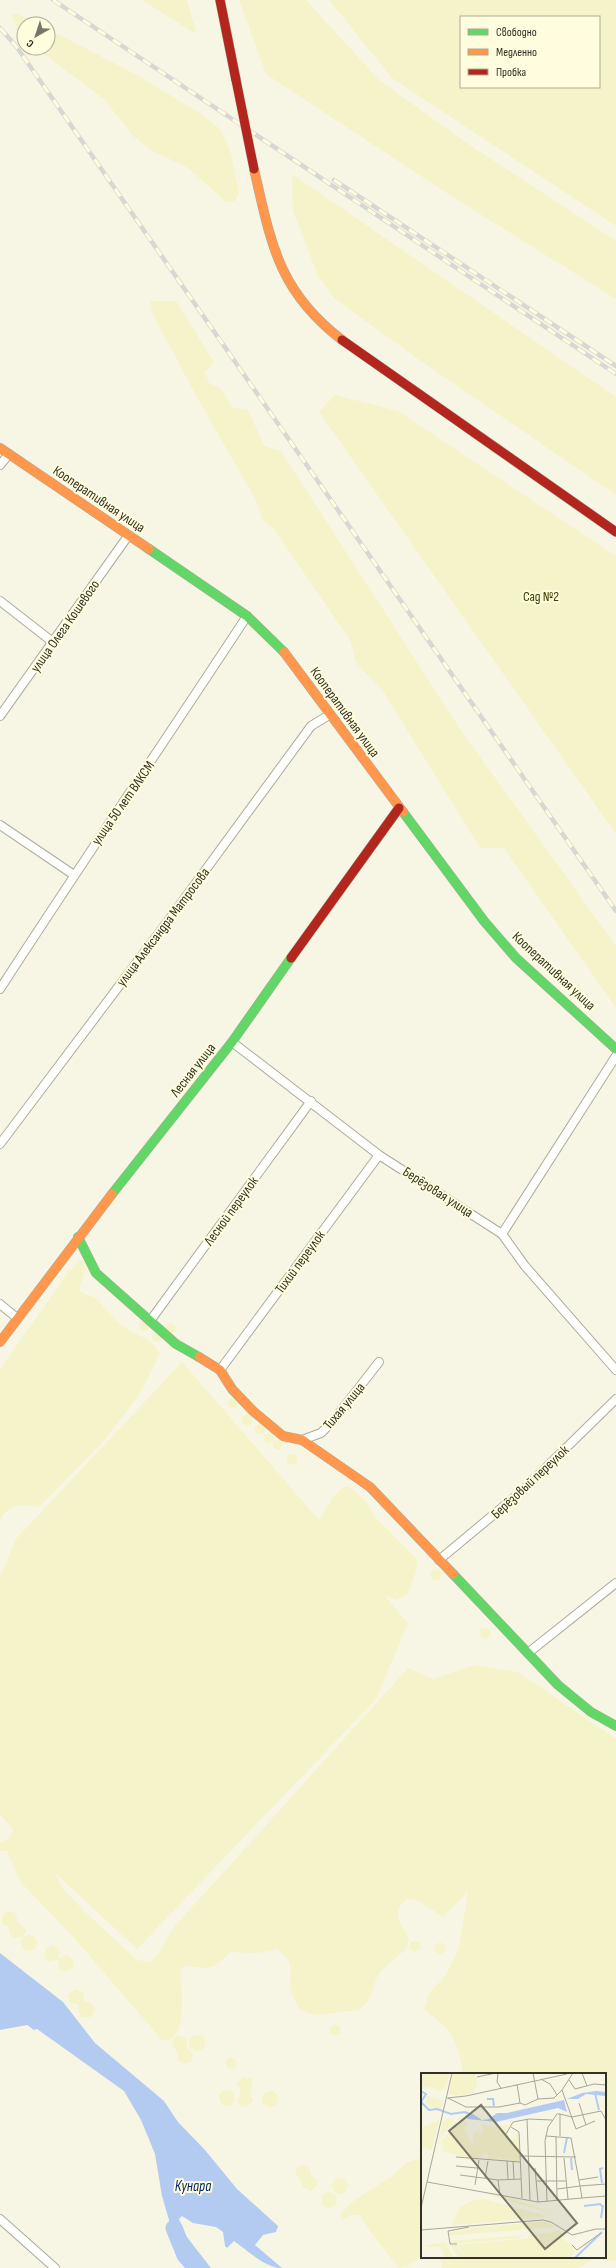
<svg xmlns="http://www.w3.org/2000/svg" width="616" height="2268" font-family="'Sofia Sans Condensed',sans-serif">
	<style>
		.green { fill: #f5f3c9; fill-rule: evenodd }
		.water { fill: #b3cbf1 }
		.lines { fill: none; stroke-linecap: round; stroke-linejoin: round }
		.river { stroke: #b3cbf1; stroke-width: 17 }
		.street-casing { stroke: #acac9f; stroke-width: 10 }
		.fast-casing { stroke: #acac9f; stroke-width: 10 }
		.slow-casing { stroke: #acac9f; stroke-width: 10 }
		.jam-casing { stroke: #acac9f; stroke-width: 10 }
		.street { stroke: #fefefb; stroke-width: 8 }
		.fast { stroke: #63d668; stroke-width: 9 }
		.slow { stroke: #ff974d; stroke-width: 9 }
		.jam { stroke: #b3261e; stroke-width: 9 }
		.rail-casing { stroke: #d8d8d3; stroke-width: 4.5 }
		.rail { stroke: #fffddd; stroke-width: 3; stroke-dasharray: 9; stroke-linecap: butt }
		.jam-bridge-casing { stroke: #d3d3ca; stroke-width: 10; stroke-linecap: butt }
		.jam-bridge { stroke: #b3261e; stroke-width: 9 }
		.labels { text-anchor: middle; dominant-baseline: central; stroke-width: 4; stroke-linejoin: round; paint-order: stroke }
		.street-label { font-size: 14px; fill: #323125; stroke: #fffddd }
		.park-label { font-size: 14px; fill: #444003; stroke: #fffddd }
		.water-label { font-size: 15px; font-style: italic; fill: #02266a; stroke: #fffddd }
		.inset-river { fill: none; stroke: #b3cbf1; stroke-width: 2 }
		.inset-road { fill: none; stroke: #a8a798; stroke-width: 1 }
		.view { fill: #777668; fill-opacity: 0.15; stroke: #777668; stroke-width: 2 }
		.inset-edge { fill: none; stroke: #323125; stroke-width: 2 }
	</style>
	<rect width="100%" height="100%" fill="#f7f6e5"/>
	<!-- green -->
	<path class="green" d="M142,0H187L196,32L194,33Z
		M239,0H306L379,80L474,148L616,241V299L445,192L266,74Z
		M329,0H616V226L392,78ZM461,17H599V87H461Z
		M16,13L39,24H24V35L14,22L12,15Z
		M48,29L137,75L201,114L219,128L230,149L239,193L235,201L226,202L188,168L153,151L134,137L104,99L41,52L37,48H48Z
		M292,174L616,397V495L415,357L334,298L318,276L293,211Z
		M150,301H176L214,362L205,372L209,383L221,389L232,407L248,410L264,446L281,451L460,729L616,946V1008L504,848H480L383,691L356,663L350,640L273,528L263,521L256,500L199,401L153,315Z
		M335,395L398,411L616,556V834L319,412Z
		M80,1260L84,1262L85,1269L79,1290C84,1295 90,1294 95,1298C105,1307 113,1319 124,1327C139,1338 149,1335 160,1354L139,1395L103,1442L39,1507C21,1504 10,1503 0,1520V1369L69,1271Z
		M139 1326a5 5 0 1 1 10 0a5 5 0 1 1-10 0Z
		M166 1328a5 5 0 1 1 10 0a5 5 0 1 1-10 0Z
		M152 1337a5 5 0 1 1 10 0a5 5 0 1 1-10 0Z
		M182,1362L319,1520C328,1508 332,1491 348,1486L364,1499L375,1517L417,1559V1569L408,1593L397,1600L384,1595L408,1623L376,1699L137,1949L54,1872L63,1889L87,1914L137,1960L150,1962L159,1953L174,1927L408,1668L433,1679L474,1665L518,1672L616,1739V2261L593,2259L579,2268H442L440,2257H605V2074H462C463,2069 461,2064 460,2058C456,2035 443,2023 424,2010L429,1994L447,1973L459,1948L468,1891L443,1917L417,1900L407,1899C389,1914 402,1923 409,1939L406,1949L381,1971L376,1979L372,1993L366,2004L358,2010L315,2015L300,2010C297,2005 294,2000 292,1995C286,1975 299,1964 277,1949L257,1953L231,1952C208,1972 215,1968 185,1966L180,1971C182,1986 188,2046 162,2040L75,1939L19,1880L7,1851H0V1843L9,1839L13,1830L0,1814V1577L16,1539Z
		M228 1403a5 5 0 1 1 10 0a5 5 0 1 1-10 0Z
		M241.5 1420a5.5 5.5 0 1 1 11 0a5.5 5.5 0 1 1-11 0Z
		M254.5 1429a5.5 5.5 0 1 1 11 0a5.5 5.5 0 1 1-11 0Z
		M271,1432L274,1436V1441L280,1440L283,1443L281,1450H276L273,1447V1442L267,1443L264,1440V1435Z
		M286.5 1459a5.5 5.5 0 1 1 11 0a5.5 5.5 0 1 1-11 0Z
		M430.5 1575a5.5 5.5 0 1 1 11 0a5.5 5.5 0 1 1-11 0Z
		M479.5 1633a5.5 5.5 0 1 1 11 0a5.5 5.5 0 1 1-11 0Z
		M7,1911L14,1912L17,1917V1922L24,1926L26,1932L22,1937L13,1938L9,1932V1927L2,1924V1915Z
		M21 1943a8 8 0 1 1 16 0a8 8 0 1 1-16 0Z
		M409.5 1946a5.5 5.5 0 1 1 11 0a5.5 5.5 0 1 1-11 0Z
		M434.5 1948a5.5 5.5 0 1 1 11 0a5.5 5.5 0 1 1-11 0Z
		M53,1945L60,1951L59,1958L67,1955L73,1959L74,1965L70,1970L64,1972L59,1968L58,1959L50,1962L45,1958V1949Z
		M75,1989L83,1992L84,2002L88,2001L93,2005L95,2011L91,2017H82L78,2011L79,2005L69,2002L68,1995Z
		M329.5 2030a5.5 5.5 0 1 1 11 0a5.5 5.5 0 1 1-11 0Z
		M189 2043a8 8 0 1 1 16 0a8 8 0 1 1-16 0Z
		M178,2035L187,2039V2048L193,2054L192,2061L186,2064L178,2061L177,2052L172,2045L174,2038Z
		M225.5 2063a5.5 5.5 0 1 1 11 0a5.5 5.5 0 1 1-11 0Z
		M243,2077L250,2078L253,2083L250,2092L253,2101L247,2107L241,2106L237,2101L241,2092L237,2083Z
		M219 2098a8 8 0 1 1 16 0a8 8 0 1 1-16 0Z
		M262 2099a8 8 0 1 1 16 0a8 8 0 1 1-16 0Z
		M422,2158V2255L410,2265L399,2268L368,2229L360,2215H352L342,2220L340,2214L355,2200L392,2176L407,2162Z
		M304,2164L310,2168L311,2174L318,2181L316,2187L311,2191L302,2187L301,2181L295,2174L298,2166Z
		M332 2186a8 8 0 1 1 16 0a8 8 0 1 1-16 0Z
		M321 2200a8 8 0 1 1 16 0a8 8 0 1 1-16 0Z"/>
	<!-- water -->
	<path class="water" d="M0,1953L63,2002L95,2043L164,2101L178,2122L205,2150L237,2189L278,2226L276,2232L263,2235L255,2245L282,2268C265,2268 247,2250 234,2241L227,2248L225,2246L223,2232L216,2227L193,2223L182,2216L179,2219L183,2232L211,2268H197L174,2237L162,2196L155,2154L141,2120L124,2091L37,2029L34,2030L27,2025L0,2030Z"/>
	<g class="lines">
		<!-- river -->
		<path class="river" d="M174,2228L185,2255L196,2268"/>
		<!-- street casing -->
		<g class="street-casing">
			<path id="street" d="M0,465L9,454
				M0,601L54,643
				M0,716L128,536
				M0,825L74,875
				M0,989C81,864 165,741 247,616
				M232,1042L379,1155L502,1234L525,1266L616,1370
				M0,1144L174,913L311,726L329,715
				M502,1234L616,1056
				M0,1304L17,1318
				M150,1321L311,1101
				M220,1370L379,1155
				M302,1440L321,1433L333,1421L379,1362
				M439,1560L522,1491L616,1399
				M528,1653L616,1583
				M0,2219L55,2268"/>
		</g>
		<!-- fast casing -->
		<g class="fast-casing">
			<path id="fast" d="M149,549L247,616L284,652
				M403,812L484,921L516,958L616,1049
				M112,1194L232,1042L291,958
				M78,1237L96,1273L176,1344L199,1357
				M453,1574L558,1685L591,1712L616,1726"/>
		</g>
		<!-- slow casing -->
		<g class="slow-casing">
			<path id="slow" d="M254,169C271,243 278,291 342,340
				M0,448L149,549
				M284,652L403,812
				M0,1342L112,1194
				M199,1357L220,1370L232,1389L253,1411L283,1436L302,1440L370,1487L453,1574"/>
		</g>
		<!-- jam casing -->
		<g class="jam-casing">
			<path id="jam" d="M220,0L236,80
				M342,340L616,532
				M291,958L399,808"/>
		</g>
		<!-- street -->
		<use href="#street" class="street"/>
		<!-- fast -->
		<use href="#fast" class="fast"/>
		<!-- slow -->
		<use href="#slow" class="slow"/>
		<!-- jam -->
		<use href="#jam" class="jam"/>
		<!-- rail casing -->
		<g class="rail-casing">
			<path id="rail" d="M53,0L616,374
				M0,28L16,46L616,911
				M334,180L616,366"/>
		</g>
		<!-- rail -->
		<use href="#rail" class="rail"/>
		<!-- jam-bridge casing -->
		<g class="jam-bridge-casing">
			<path id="jam-bridge" d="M236,80L254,169"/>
		</g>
		<!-- jam-bridge -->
		<use href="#jam-bridge" class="jam-bridge"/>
	</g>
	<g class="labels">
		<!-- street labels -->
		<g class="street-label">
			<text transform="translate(99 499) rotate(34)">Кооперативная улица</text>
			<text transform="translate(65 626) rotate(-55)">улица Олега Кошевого</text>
			<text transform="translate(345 712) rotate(54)">Кооперативная улица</text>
			<text transform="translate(123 803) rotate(-55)">улица 50 лет ВЛКСМ</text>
			<text transform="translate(163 927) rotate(-53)">улица Александра Матросова</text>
			<text transform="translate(554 971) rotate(43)">Кооперативная улица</text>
			<text transform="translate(193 1070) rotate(-52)">Лесная улица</text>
			<text transform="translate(438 1192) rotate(33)">Берёзовая улица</text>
			<text transform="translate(231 1211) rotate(-54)">Лесной переулок</text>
			<text transform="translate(300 1262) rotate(-54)">Тихий переулок</text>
			<text transform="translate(344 1406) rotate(-50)">Тихая улица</text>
			<text transform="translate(530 1482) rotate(-43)">Берёзовый переулок</text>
		</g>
		<!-- park labels -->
		<g class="park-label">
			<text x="541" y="596">Сад №2</text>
		</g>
		<!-- water labels -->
		<g class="water-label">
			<text x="193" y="2186">Кунара</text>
		</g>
	</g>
	<!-- overview -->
	<g transform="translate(421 2073)">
		<rect width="185" height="185" fill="#f7f6e5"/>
		<path d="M0,0H29L25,13L21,18L20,16V20L13,15L0,13ZM32,0H54L56,11L52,20L40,23L28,21ZM6,23L19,26L22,31L19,37L5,31ZM28,45L31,47L30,51L32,48L38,52L39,49H46L43,58L51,71L54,68L52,67V61L55,58L59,61L63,56L59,51L77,54L88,51L86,57L89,67L93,66L97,58L99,88H91L89,83V87L75,85L68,87L65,79L58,85L48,86L22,78L21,67L30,58L29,52L20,64L17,76L22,48ZM18,47L11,77L2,74L0,55ZM68,120L95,127L135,141L70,123ZM63,126L122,142V144L31,152L38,135L50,128ZM119,149H127L133,154L27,163V160L48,155ZM139,158L144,164H109L106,162ZM103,162L99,165L30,171L28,168ZM132,163L141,165L156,177L148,185H46L36,172ZM25,169L32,185H24L19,174H5V172ZM35,172L40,178L45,185H39L35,181L30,173Z" fill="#f5f3c9"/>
		<path d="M175,18L185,19V23L165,21L157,26H146L161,20ZM143,27L146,39L137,35L75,49L47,46L45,44L52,42L41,40L52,41L61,47L68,46L76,40H86Z" fill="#b3cbf1"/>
		<path class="inset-river" d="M0,18L5,21L0,29L8,37L16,36L30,41L44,39L53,43M174,20L178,37M66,26H72L73,33M143,80L146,65M150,85L151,97M181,110L179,96L182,95M163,133L179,131L181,133M180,145L182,132M154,185L181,159"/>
		<path class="inset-road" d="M77,0L76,9L80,15M112,0L117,26M161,0L166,13M56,4L75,0M120,6L129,11L136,22M148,7L154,16L173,11L185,12M96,11L99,30M141,17L155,56M26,25L45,23L146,1M27,25L45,34H78L99,30L104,32L117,26L133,25L141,17L152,0M158,30L165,52M139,41L151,44L180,38L185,47M139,41V63M106,46L109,127M90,54L98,59L101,125M155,56L174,48M85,61L92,49L108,46L131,47M125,63L150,65M135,64L136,127M99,83L155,84M35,84L99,89M143,85L147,126M86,88L87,106M92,88L93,106M35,93L56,95M114,95L117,129M39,102L77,107L100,106M64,105L67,88M77,107L79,122M158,107L177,104M115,108H145M6,109L117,129L161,125L159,113L185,111M54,112L58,87M136,116L159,113L150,65M161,125L185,123M126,128L124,68L127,54L136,41H139M0,135L31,0M0,157L122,147L130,149L151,162L175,156H185M36,171H29L27,158L48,154M151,172L156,177L180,160"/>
		<path class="view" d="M60,32L156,150L124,176L28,58Z"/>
		<rect width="185" height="185" class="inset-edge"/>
	</g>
	<!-- legend -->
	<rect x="460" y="16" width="140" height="72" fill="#fffddd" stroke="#adab93"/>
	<rect x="468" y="29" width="20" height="6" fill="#63d668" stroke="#adab93"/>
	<text x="496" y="36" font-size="12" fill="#323125">Свободно</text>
	<rect x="468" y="49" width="20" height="6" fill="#ff974d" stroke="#adab93"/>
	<text x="496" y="56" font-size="12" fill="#323125">Медленно</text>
	<rect x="468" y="69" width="20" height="6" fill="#b3261e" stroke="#adab93"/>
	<text x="496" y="76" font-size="12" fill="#323125">Пробка</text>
	<!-- north arrow -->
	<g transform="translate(36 36) rotate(219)"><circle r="19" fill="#fffddd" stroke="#adab93"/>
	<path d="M0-3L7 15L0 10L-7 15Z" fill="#777668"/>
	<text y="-6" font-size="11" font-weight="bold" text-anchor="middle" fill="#323125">С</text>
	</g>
</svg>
